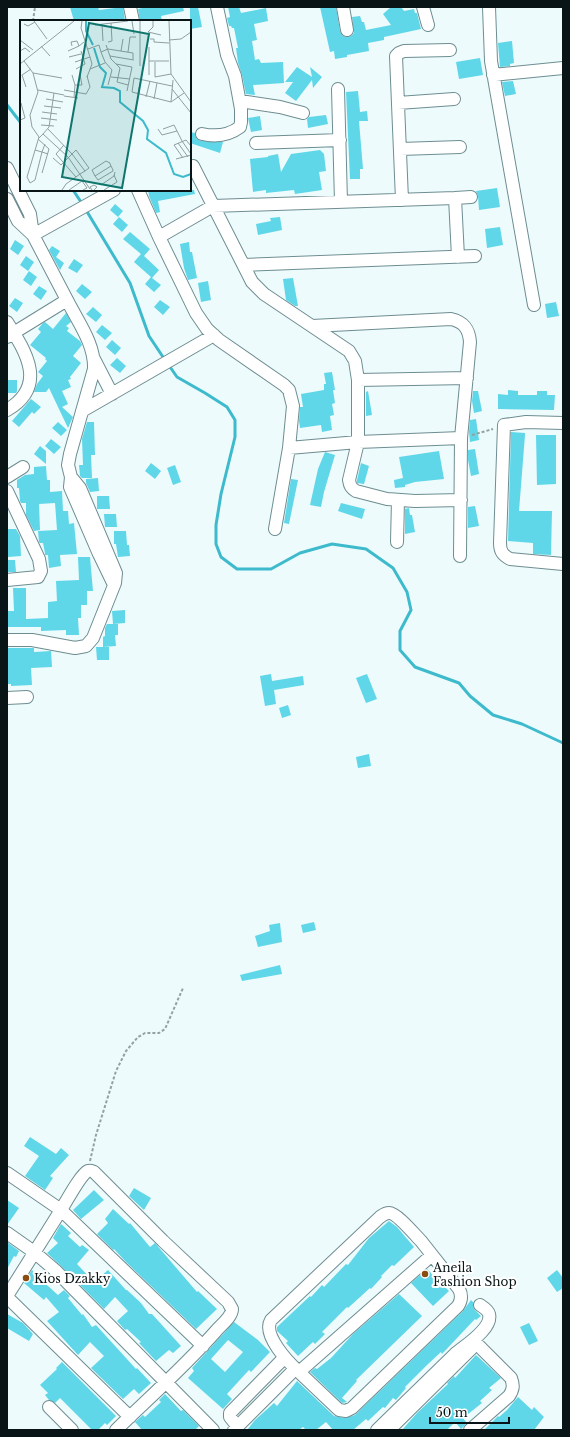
<svg xmlns="http://www.w3.org/2000/svg" width="570" height="1437" font-family="'Libre Baskerville',serif">
	<style>
		.lines { fill: none; stroke-linecap: round; stroke-linejoin: round }
		.stream { stroke: #3dbacb; stroke-width: 3 }
		.building { fill: #5fd7e8; fill-rule: evenodd }
		.street-casing { stroke: #6e8d91; stroke-width: 14 }
		.path { stroke: #94a1a3; stroke-width: 2; stroke-dasharray: 3 2; stroke-linecap: butt }
		.street { stroke: #fff; stroke-width: 12 }
		.poi-dot { fill: #8a4c10; stroke: #fff; stroke-width: 1.5 }
		.labels { text-anchor: middle; dominant-baseline: central; stroke-width: 4; stroke-linejoin: round; paint-order: stroke }
		.poi-label { font-size: 12px; fill: #081416; stroke: #fff; text-anchor: start }
		.inset-river { fill: none; stroke: #3dbacb; stroke-width: 2 }
		.inset-road { fill: none; stroke: #919fa1; stroke-width: 1 }
		.view { fill: #0f766e; fill-opacity: 0.15; stroke: #0f766e; stroke-width: 2 }
		.inset-edge { fill: none; stroke: #081416; stroke-width: 2 }
	</style>
	<rect width="100%" height="100%" fill="#edfbfd"/>
	<g class="lines">
		<!-- stream -->
		<path class="stream" d="M7,105L21,123
			M73,190L83,205
			M86,210L130,283L149,336L165,360
			M168,364L177,377L205,393L227,407L235,420V437L221,494L216,525V544L221,557L237,569H271L300,553L332,544L366,549L393,568L407,592L411,610L400,631V650L415,667L459,683L470,696L493,715L522,724L563,743"/>
	</g>
	<!-- building -->
	<path class="building" d="M70,7H98L99,10L123,7L125,21H74Z
		M146,7H183L184,11L161,16L162,21H140L138,9Z
		M190,7H198L202,27L190,29Z
		M228,7H239L241,13L266,8L268,21L254,24L257,40L252,41L255,60L259,59L261,63L283,62L284,83L253,85L255,95L246,94L242,75L238,63L236,48H238L234,28H232L231,26H229L227,18L230,17Z
		M320,7H336L340,31L342,35L345,37L351,36L354,33L352,17L360,16L362,22H364L366,30L391,25L383,14L391,7H401L404,11L414,9L415,13H417L421,29L384,37V40L368,43L369,51L347,55V57L335,59L334,51L330,52Z
		M512,41L514,63L510,64V66L500,67L498,43Z
		M480,58L483,75L459,79L456,62Z
		M297,67L312,77L310,67L322,77L313,88L312,80L296,101L285,93L293,82H285Z
		M513,81L516,94L505,96L502,82Z
		M358,91L360,112L367,111L368,121H359L363,169H360V179H350L346,92Z
		M326,115L328,124L308,128L307,119L309,117Z
		M260,116L262,130L251,132L248,118Z
		M190,132L195,133L197,139L201,141L223,142L220,153L190,143Z
		M320,150L324,154L326,171L319,172L322,190L295,194L294,190L266,193V190L253,192L250,159L268,157V156L278,154L281,172L291,154Z
		M497,188L500,207L479,210L478,196L476,191Z
		M148,190H194L195,194L158,201L160,212L156,213L149,196Z
		M115,204L123,211L118,217L110,210Z
		M119,217L128,225L122,232L113,224Z
		M280,217L282,230L258,235L256,224L271,221L270,218Z
		M500,227L503,245L487,248L485,229Z
		M130,232L150,249L144,256L159,270L152,278L161,285L154,292L145,284L151,277L134,262L141,254L123,239Z
		M15,240L24,246L18,255L10,249Z
		M189,242L190,252H192L197,278L188,280L184,268L180,244Z
		M52,246L60,251L56,257L64,263L60,270L49,250Z
		M26,256L34,262L28,271L20,265Z
		M74,259L83,265L77,273L68,268Z
		M29,271L37,277L31,286L23,280Z
		M293,278L298,306H295L286,300L283,279Z
		M208,281L211,300L201,302L198,283Z
		M82,284L92,292L85,299L76,291Z
		M39,286L47,291L41,300L33,294Z
		M15,298L23,303L17,312L9,306Z
		M160,300L170,307L163,315L154,307Z
		M556,302L559,316L547,318L545,304Z
		M93,307L102,315L96,322L86,314Z
		M66,313L71,322L66,326L69,328L67,331L80,341L82,345L73,356L81,363L70,377L71,379L68,380L71,387L62,391L68,404L62,407L73,417L68,428L49,388L46,392H34L37,384L43,376L38,372L47,361L45,359L46,358L30,345L41,332L38,329L43,323L45,322L53,329Z
		M102,325L112,333L105,340L96,332Z
		M112,340L121,348L115,355L106,347Z
		M117,358L126,366L120,373L110,365Z
		M332,372L335,390H333L335,403L332,404L334,415L330,416L332,430L322,432L321,425L300,428L299,421L300,407H303L301,394L324,390V384H326L324,373Z
		M7,380H17V391L16,393H7Z
		M508,390L518,391V395H537V391H547V395H555L554,410L498,409V394L508,395Z
		M368,391L372,415L366,416V392Z
		M473,391H478L482,411L474,413L472,401Z
		M31,399L41,407L34,414L32,412L19,427L12,421Z
		M476,419L479,440L470,442L469,432L470,420Z
		M58,422L67,430L61,436L52,428Z
		M87,422H94L95,455H91L92,478H82L80,476L79,465H83L82,439Z
		M511,432L525,433V435L519,511H552L551,555L533,554V543L508,541Z
		M536,435H556V484L537,485Z
		M51,439L61,447L54,454L45,446Z
		M40,446L46,451V464L34,454Z
		M475,449L479,474L471,476L468,460V450Z
		M439,451L444,479L415,482L405,485V487L395,488L394,480L403,478L399,457Z
		M325,452L335,455L324,492L321,507L310,505L318,469Z
		M151,463L161,471L155,479L145,471Z
		M361,463L369,466L364,484L357,483V480Z
		M175,465L181,482L173,485L167,468Z
		M46,466L47,480H50V492L62,491L63,511H68L69,524L74,523L77,554L60,555L61,566L49,568L48,555H45V553L43,543H40L39,542L38,531L57,530L55,503L39,504L40,530L34,531L26,515V503H21L20,501L19,488H17V480L25,475L34,474V467Z
		M98,478L99,491L90,492L86,483V479Z
		M291,479L298,480L289,524L284,523Z
		M97,496H109L110,509H97Z
		M341,503L365,509L362,519L338,511Z
		M475,506L479,526L468,528V507Z
		M409,508L410,515H412L415,532L405,534V509Z
		M104,514H116L117,527H105Z
		M7,529H16L20,536L21,556L8,557Z
		M114,531H126L127,545H129L130,556L118,557L116,544H114Z
		M78,557H90L93,591H87V605H81V618H78L79,635H66V630L41,631V627H7V611H14L13,588H26V619L48,618V602L57,601L56,581L79,580Z
		M7,560H15L16,572H7Z
		M125,610V623L113,624L112,611Z
		M107,624H118V635H115L116,646L103,647V637L105,636V628Z
		M96,647H109V660H97Z
		M7,648H34V652L51,651L52,667L31,668L32,685L11,686V684H7Z
		M271,674L272,681L303,676L304,685L274,690L276,704L265,706L260,676Z
		M367,674L377,699L366,703L356,678Z
		M288,705L291,715L282,718L279,708Z
		M369,754L371,766L358,768L356,757Z
		M314,922L316,930L303,933L301,925Z
		M280,923L282,942L258,947L255,936L270,931L269,925Z
		M280,965L282,974L242,981L240,975Z
		M30,1137L56,1154L61,1148L69,1155L50,1176L53,1178L45,1190L25,1176L39,1156L24,1146Z
		M134,1188L151,1198L144,1210L129,1196Z
		M94,1190L104,1200L81,1219L73,1210Z
		M7,1200L19,1208L7,1225Z
		M113,1209L129,1224L130,1223L150,1247L155,1243L197,1292L198,1291L217,1309L196,1329L126,1262L114,1249L113,1250L97,1234L108,1223L105,1219Z
		M389,1221L397,1227L414,1247L394,1266L392,1265L381,1276L382,1277L371,1289L370,1288L348,1308L347,1307L322,1332L325,1334L315,1344L313,1342L298,1356L286,1343L288,1341L277,1331V1327L310,1296L311,1297L322,1285L324,1287L346,1264L348,1265L369,1238Z
		M61,1224L71,1233L68,1236L80,1247L82,1245L89,1250L77,1264L94,1282L108,1270L126,1290H127L141,1303L149,1314H152L181,1346L173,1353L169,1350L156,1361L139,1343L141,1342L127,1329L125,1330L117,1321L128,1311L115,1297L104,1309L60,1265L47,1253L58,1243L53,1238Z
		M7,1242L19,1251L16,1257L14,1256L7,1269Z
		M427,1269L449,1291L433,1306L411,1283Z
		M32,1270L38,1277L58,1295L64,1290L70,1296L68,1298L82,1315L83,1314L92,1327L96,1325L136,1369L137,1368L151,1383L139,1394L134,1389L123,1399L91,1368L104,1356L90,1342L78,1355L47,1321L59,1312L46,1297L44,1300L24,1283Z
		M557,1270L563,1278V1288L557,1292L547,1278Z
		M399,1294L422,1316L356,1380L357,1381L342,1398L347,1402L342,1403L310,1372L315,1368L317,1369L331,1358L353,1334Z
		M471,1300L473,1302L474,1309L481,1316L476,1320L475,1319L442,1354L441,1352L427,1365L405,1387L406,1388L396,1400L393,1398L385,1408L383,1407L368,1421L366,1419L353,1430H333L326,1422L316,1430H306L303,1427L299,1430H247L255,1420L274,1403L277,1406L297,1381L334,1416L345,1418L355,1415L463,1311Z
		M7,1314L23,1323L33,1334L29,1341L7,1328Z
		M234,1322L258,1340L270,1352L251,1372L249,1370L227,1394L232,1399L223,1409L188,1378L194,1371L192,1368ZM228,1340L243,1352L225,1372L211,1359Z
		M529,1323L538,1341L529,1345L520,1327Z
		M476,1355L501,1378L489,1388L492,1390L480,1401L482,1403L463,1418L467,1423L461,1429L455,1422L447,1430H402L417,1413L448,1384L447,1383L454,1376L455,1378Z
		M62,1362L116,1416L107,1425L105,1423L98,1430H92L60,1398L55,1403L49,1400L45,1395L48,1393L40,1385L57,1369L56,1368Z
		M165,1394L181,1411L183,1410L199,1426L195,1430H142L135,1422L143,1415L145,1417L161,1402L159,1400Z
		M518,1397L532,1410L534,1407L544,1417L534,1430H484L498,1416L499,1417L507,1410Z"/>
	<g class="lines">
		<!-- street casing -->
		<g class="street-casing">
			<path id="street" d="M130,7L133,21
				M343,7L347,30
				M423,7L428,25
				M489,7L491,61L534,305
				M493,75L563,68
				M338,89L341,202
				M240,101L280,107L303,113
				M398,103L454,99
				M202,134C216,137 228,136 240,127L241,122V109L235,76L227,55L217,7
				M256,143L340,140
				M400,149L460,147
				M193,166L252,282L264,294L349,351L355,361L358,380V442L349,480C350,486 351,488 356,491L387,499L415,501L461,500
				M7,168L30,214L33,235
				M138,190L159,237L213,206L455,198L458,257
				M455,198L471,197
				M7,199L18,221L33,235L67,300L7,337
				M402,200L396,56L399,53L404,51L450,50
				M33,235L114,190
				M159,237L196,313L207,329L219,340L284,385L289,390L293,406L289,448L275,529
				M244,265L475,256
				M67,300C78,322 95,344 94,369L70,454L68,465L71,477L70,487L99,554L114,585
				M7,322C26,352 48,386 7,410
				M312,326L451,319C464,322 469,329 470,342L461,438L460,556
				M94,359L112,394
				M358,380L467,378
				M82,411L214,335
				M563,423L526,422L504,425L500,543C500,552 503,555 510,559L563,564
				M289,448L358,442L461,438
				M7,477L23,467
				M7,491L39,559L41,571L38,577L7,580
				M397,542L398,500
				M7,640H32L75,648L86,646L93,638L115,583L116,573L80,488L71,477
				M7,698L27,697
				M7,1173L61,1210L7,1296
				M7,1233L34,1252L55,1270L213,1430
				M7,1297L130,1417
				M299,1372C288,1362 262,1335 271,1320L380,1217C383,1215 385,1213 389,1213C397,1213 415,1235 421,1241L459,1289C462,1295 462,1300 458,1306L352,1408L346,1411L339,1410L299,1372L432,1255
				M49,1407L72,1430
				M238,1427L230,1417V1413L284,1358
				M116,1430C150,1397 185,1366 216,1331C221,1325 232,1317 232,1309L228,1302L163,1241L94,1172C91,1171 91,1170 88,1171C81,1174 66,1202 61,1210L203,1346
				M234,1430L295,1369
				M377,1430L455,1354C464,1346 493,1329 489,1314C488,1310 483,1307 480,1305
				M389,1430L472,1348
				M470,1430L509,1396C513,1390 514,1386 511,1378L473,1340"/>
		</g>
		<!-- path -->
		<path class="path" d="M33,21L35,7
			M472,435L493,429
			M90,1161L96,1135L116,1071L126,1051L138,1037L145,1033H159L165,1029L183,988"/>
		<!-- street -->
		<use href="#street" class="street"/>
	</g>
	<!-- markers -->
	<g class="poi-dot">
		<circle cx="425" cy="1274" r="4"/>
		<circle cx="26" cy="1278" r="4"/>
	</g>
	<g class="labels">
		<!-- poi labels -->
		<g class="poi-label">
			<text x="433" y="1267">Aneila<tspan x="433" dy="14">Fashion Shop</tspan></text>
			<text x="34" y="1278">Kios Dzakky</text>
		</g>
	</g>
	<!-- overview -->
	<g transform="translate(20 20)">
		<rect width="171" height="171" fill="#edfbfd"/>
		<path class="inset-river" d="M66,1V11L73,25M74,28L80,47L86,53L82,67L94,68L100,71V82L123,101L128,110L127,119L146,133L154,154L163,157L171,154"/>
		<path class="inset-road" d="M14,1L27,19M112,1L114,14M133,1V7L128,12L141,15M149,1L151,54L171,82M4,4L8,6L15,2M82,4L83,21M75,5L108,1M130,19H134V22L149,23M0,20L13,30M149,20L161,19L171,12M88,22L92,21L91,3M86,25L91,39L100,48L97,62L108,65M21,26L30,36M52,26L51,22L57,21L59,26L64,22M68,29L79,25L81,32L88,29L113,33V39M0,31L5,28L10,32M48,31L59,26M101,31L103,19M81,32L85,42L92,50L88,65M108,32L110,17H116M90,36L114,40M49,37L61,34M4,41L13,53L18,72L10,95L12,107L19,117L7,157L10,163L15,160L22,132L15,130M129,41H149M55,42L70,37L61,8L62,1M135,42V57L151,54M0,44L54,1M96,44L112,47L107,71M120,46V1M56,49L65,44L61,31M70,49L85,43M13,53L42,58M52,55L55,65L54,78M129,55V27M67,57L72,44L70,37M91,57L110,59M55,65H62L60,55M152,66L114,58L112,72L151,82L164,73M6,67L2,55L11,49M152,69L171,93M18,70L44,75M44,70L66,74L70,67L67,56M118,74L121,59M44,76L58,78M126,77L130,61M26,79L43,82M134,79L137,63M151,82L153,60M24,86L41,88M22,92L37,94M21,98L37,100M0,100L5,98L1,83M21,105L34,106M28,109L52,134L41,145L33,138M138,109L142,115L157,111L162,121M143,109L154,105L157,111M23,114L29,107L34,73M19,118L23,114L48,137L70,169M18,119L29,129L22,153M162,121L171,134M158,123L168,137M25,124L22,132L28,134M44,125L36,134L56,157M163,138L154,125L166,120L171,126M156,139L171,135M75,156L72,150L86,141L90,143V144L93,150V151L78,160L75,156L91,146M81,165L94,156L95,152M42,170L46,164L60,154L65,151L69,148L56,130L52,134L65,151M49,170L62,161L67,168L63,170M72,170L70,167L74,165L77,167L74,170M84,170L97,162L94,155"/>
		<path class="view" d="M69,3L129,14L102,168L42,157Z"/>
		<rect width="171" height="171" class="inset-edge"/>
	</g>
	<!-- border -->
	<rect width="570" height="1437" fill="none" stroke="#081416" stroke-width="16"/>
	<!-- scale -->
	<path d="M430 1417v6h79v-6" fill="none" stroke="#081416" stroke-width="2"/>
	<text x="436" y="1417" font-size="12" fill="#081416" stroke="#ffffff" stroke-width="3" paint-order="stroke">50 m</text>
</svg>
